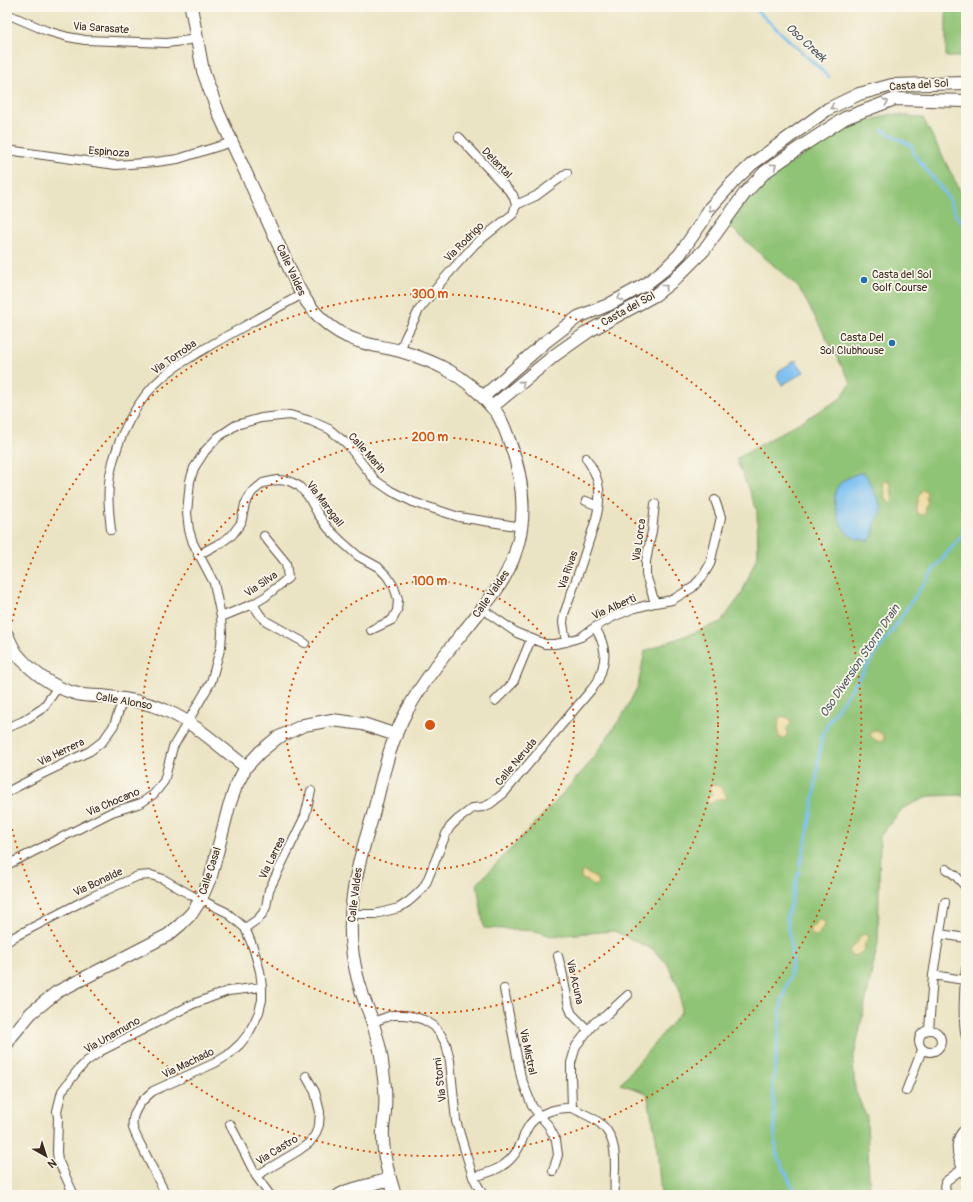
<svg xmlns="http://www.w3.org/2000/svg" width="973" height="1202" font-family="Pangolin,sans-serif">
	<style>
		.green { fill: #8fc375; stroke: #65764a }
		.sand { fill: #eeda9e; stroke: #94825e }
		.water { fill: #7ac0f1; stroke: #5a7588 }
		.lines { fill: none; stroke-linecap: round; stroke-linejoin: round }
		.stream { stroke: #7ac0f1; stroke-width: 3 }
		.street-casing { stroke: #554637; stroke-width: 10 }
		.secondary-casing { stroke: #554637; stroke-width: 14 }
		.street { stroke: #fff; stroke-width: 8 }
		.secondary { stroke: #fff; stroke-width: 12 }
		.oneway { stroke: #a79f9a }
		.ring { fill: none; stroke: #d7540e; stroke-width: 2; stroke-dasharray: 2 4 }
		.poi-dot { fill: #1f6fb2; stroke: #fbf7ec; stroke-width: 1.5 }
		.labels { text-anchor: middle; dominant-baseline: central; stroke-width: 3.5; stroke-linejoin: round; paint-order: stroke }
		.street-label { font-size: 11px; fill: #3b2a1e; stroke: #fbf7ec }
		.poi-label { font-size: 11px; fill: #3b2a1e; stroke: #fbf7ec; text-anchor: start }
		.water-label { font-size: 12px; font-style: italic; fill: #4e575d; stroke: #fbf7ec }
		.centre { fill: #d7540e; stroke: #fbf7ec; stroke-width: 2 }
		.ring-label { font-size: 12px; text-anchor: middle; font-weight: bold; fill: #d7540e; stroke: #fbf7ec; stroke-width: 3.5; stroke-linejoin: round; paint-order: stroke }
	</style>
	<rect width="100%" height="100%" fill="#fbf7ec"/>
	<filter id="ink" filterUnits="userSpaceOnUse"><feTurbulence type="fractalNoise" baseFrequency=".025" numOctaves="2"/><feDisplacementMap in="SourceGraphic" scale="8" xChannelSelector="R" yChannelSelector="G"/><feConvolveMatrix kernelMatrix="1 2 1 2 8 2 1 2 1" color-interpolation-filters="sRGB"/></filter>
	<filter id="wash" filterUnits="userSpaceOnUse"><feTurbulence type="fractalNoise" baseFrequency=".012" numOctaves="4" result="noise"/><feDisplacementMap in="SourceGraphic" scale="16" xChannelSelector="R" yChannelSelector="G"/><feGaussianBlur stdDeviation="0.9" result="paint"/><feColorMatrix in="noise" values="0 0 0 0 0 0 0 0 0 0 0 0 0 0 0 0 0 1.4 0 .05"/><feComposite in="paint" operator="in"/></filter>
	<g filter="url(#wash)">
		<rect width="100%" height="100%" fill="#ebe4c4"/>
		<!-- green -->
		<path class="green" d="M946,7H966V57H946Z
			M891,114L923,118L966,202V798L961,795L930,796L903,808L880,836L878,943L853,1061L855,1090L867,1118L869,1178L871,1195H661L656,1137L647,1093L620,1084L681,1012L680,990L667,963L652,949L614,931L551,936L536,931L484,928L477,884L557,800L589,764L624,713L638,686L645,651L721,622L741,595L758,554L757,510L736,459L840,399L851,383L799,288L726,223L753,189L793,162L843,129Z"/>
		<!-- sand -->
		<path class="sand" d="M888,481L890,482C891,487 893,499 892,503H890L887,501L884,496L885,493L883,485L884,482Z
			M922,490H925L927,493L926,498L928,502L924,508L926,514L919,515L916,511C916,504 918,495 922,490Z
			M779,717C783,716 792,717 791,723C791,724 787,728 787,728V735L784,738H780L778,734Z
			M873,731L876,730L884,736V740L879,742L871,737L870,734Z
			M713,784L721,787L727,797L725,799H718L709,804L707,800L708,797L713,794L709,787Z
			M584,871L597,879L598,883L596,886L592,885L589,881L584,880L581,878V873Z
			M819,920L824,921L825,924L818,935L814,936L810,932V929Z
			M864,934L867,935L869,937L868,940L864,945L865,949C860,953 857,958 850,955L849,951C851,947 853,947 856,944C860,940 857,938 864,934Z"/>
		<!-- water -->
		<path class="water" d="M796,360L804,372L782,385L777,376L780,370Z
			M859,473H864L867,477L881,506C882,514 880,515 876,521C872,529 877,537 867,541C862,538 857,540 852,537C840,531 829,497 838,486C843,479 852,476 859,473Z"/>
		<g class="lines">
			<!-- stream -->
			<path class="stream" d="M753,7L829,77
				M882,130L912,146L914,154L948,197L957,217L966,228
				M800,866L807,837L815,790L821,741L824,732L832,716L891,633L895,625L898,622C918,590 940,559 966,532
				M796,1195L777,1154L775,1137L773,1084L782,1001L790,976L792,962L791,946L787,917L799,871"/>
		</g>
	</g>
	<g filter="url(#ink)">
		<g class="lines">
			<!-- street casing -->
			<g class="street-casing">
				<path id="street" d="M7,14L47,31L68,37L85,40L167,43L197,39
					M459,137L513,195L516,205
					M7,150L116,165L156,162L178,159L232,142
					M400,351L405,338L419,310L442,281L475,244L513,214L516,205L536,196L567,173
					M586,501L598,506
					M111,530C109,512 107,493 110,475C117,438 136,399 165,375C179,363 195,355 211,345C241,328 271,311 301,295
					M198,555L222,542L232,535L241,523L245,504L252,492L263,483L277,480L289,481L299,486L308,496L318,514L328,528L341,541L358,556L378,567L387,576L394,587L398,599L397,611L392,620L371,630
					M655,603L646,575V561L652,531L655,504
					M253,604L260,615L266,621L305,643
					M482,609L517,633L545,644H555L566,642L581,637L595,627L613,617L632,609L655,603L672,600L692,588L703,576L710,564L721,517L715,500
					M221,617L253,604L265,597L288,578L286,563L264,536
					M566,642L563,623L564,614C572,592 580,569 587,547C593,528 601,509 599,489C598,477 593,468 586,458
					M7,658L16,653
					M495,701L513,683L531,639
					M7,728L23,721L43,708L58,687
					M7,792L36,777L90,751L103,741L114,725L123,699
					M7,865L112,812L141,803L154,794L164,781L173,747L211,682L221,646L222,633L221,617L214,583L193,543L189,530L187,513L190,481L194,468L205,451L218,437L236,425L261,418L290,415L311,421L329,429L347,444L375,480L391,491L413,502L459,517L522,527
					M946,869L955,875L966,887
					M352,914H375L399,908L408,902L415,896L423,888L427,881L446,834L450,827L457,820L473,808L483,807L490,804L504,793L591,690L598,681C607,658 607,648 595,627
					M245,928L258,919L263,913L266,907L269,890L305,816L311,791
					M940,934L966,938
					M7,942L14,937L91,897L138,876L151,875L163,879L191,895L226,912L245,928L253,947L260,971L262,987V1000L259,1012L254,1023L248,1034L240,1044L228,1055L215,1063L153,1091C143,1099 130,1113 133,1128C136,1137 141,1145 145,1153C152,1167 159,1181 166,1195
					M558,956L562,971L569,1007L572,1014L588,1030
					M966,969C964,986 962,1020 966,1037
					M933,975L964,980
					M504,989L521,1077L532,1106L540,1116L548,1125L556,1140L558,1155L553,1171
					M373,1022L392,1015H403L412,1016L424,1020L434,1026L441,1035L446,1044L450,1061L456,1121L473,1177L483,1195
					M919 1041a11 11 0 1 1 22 0a11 11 0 1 1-22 0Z
					M929,1030L933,975L945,902
					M906,1091L922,1050
					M572,1108L571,1074V1063L576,1046L595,1022L605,1016L628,995
					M230,1124L256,1176L270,1195
					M966,1128C950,1140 958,1162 966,1177
					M256,1176L298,1151L309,1143L315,1135L319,1125L320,1112L315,1092L306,1076
					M473,1177C492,1172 508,1167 518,1149C523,1141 524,1132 530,1124C539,1113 557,1107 571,1108C575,1109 579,1111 582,1113C596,1119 607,1126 612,1141C618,1158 613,1177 615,1195
					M74,1195L58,1160L57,1152L58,1118L57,1111L62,1091L78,1070L87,1061L101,1051L193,1004L228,991L262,987
					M946,1195L945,1182L962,1169"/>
			</g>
			<!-- secondary casing -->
			<g class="secondary-casing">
				<path id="secondary" d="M191,7L203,71L209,88L219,114L296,283C309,310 329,331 358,341C371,346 386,347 400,351C434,361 465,375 488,403C491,407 496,411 498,415C503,423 506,432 509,440C528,490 529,540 499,586C490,600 479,612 469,625C447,652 425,678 408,709C390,740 383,776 374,811C369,829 363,846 359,864C352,893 348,926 353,956C355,968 358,981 362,993C365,1003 370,1013 373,1024C378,1039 382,1055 383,1071C385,1084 386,1097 385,1109C385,1119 382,1127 383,1137C383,1157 389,1176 395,1195
					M483,397L544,343L578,317L608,305L646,284L665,269L680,254L702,222L710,208L733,182L752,164L828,109L859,94L892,85L966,83
					M492,407L555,355L589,331L655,295L674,280L704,250L745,193L765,172L799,148L845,118L895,99L966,101
					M7,635C10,641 13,649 17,654C31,671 52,687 74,693C83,696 92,696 101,696C124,699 145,701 167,711C195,723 221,748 246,767
					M7,1044L11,1037L31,1013L57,992L168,935L180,925L192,913L201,899L211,876L229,806L236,786L246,767L260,752L277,738L304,725L332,720L363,724L396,735
					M339,1195L347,1191L390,1179"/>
			</g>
			<!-- street -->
			<use href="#street" class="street"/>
			<!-- secondary -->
			<use href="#secondary" class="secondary"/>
		</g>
		<!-- one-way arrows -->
		<defs><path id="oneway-chevron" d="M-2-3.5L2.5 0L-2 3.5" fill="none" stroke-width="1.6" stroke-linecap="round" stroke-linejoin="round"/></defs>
		<g class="oneway">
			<use href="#oneway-chevron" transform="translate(886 102) rotate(-19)"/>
			<use href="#oneway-chevron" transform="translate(833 107) rotate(154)"/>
			<use href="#oneway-chevron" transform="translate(774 166) rotate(-36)"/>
			<use href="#oneway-chevron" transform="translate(711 209) rotate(125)"/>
			<use href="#oneway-chevron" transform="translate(665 287) rotate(-38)"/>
			<use href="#oneway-chevron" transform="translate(620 298) rotate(151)"/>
			<use href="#oneway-chevron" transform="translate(522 383) rotate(-40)"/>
		</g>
	</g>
	<!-- distance rings -->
	<g class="ring">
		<circle cx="430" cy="725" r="144"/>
		<circle cx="430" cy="725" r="288"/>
		<path d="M8 639A431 431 0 1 1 8 811"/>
	</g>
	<!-- markers -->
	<g class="poi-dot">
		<circle cx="864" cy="280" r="4"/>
		<circle cx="892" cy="343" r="4"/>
	</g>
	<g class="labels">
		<!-- street labels -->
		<g class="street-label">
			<text transform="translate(101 28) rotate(4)">Via Sarasate</text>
			<text transform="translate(919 85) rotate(-4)">Casta del Sol</text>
			<text transform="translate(109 152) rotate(4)">Espinoza</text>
			<text transform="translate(497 163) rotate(46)">Delantal</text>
			<text transform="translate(464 242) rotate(-45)">Via Rodrigo</text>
			<text transform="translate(291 270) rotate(65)">Calle Valdes</text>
			<text transform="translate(628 309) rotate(-29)">Casta del Sol</text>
			<text transform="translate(174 357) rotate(-35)">Via Torroba</text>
			<text transform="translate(367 453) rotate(48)">Calle Marin</text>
			<text transform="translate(325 504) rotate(53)">Via Maragall</text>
			<text transform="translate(639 540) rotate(-82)">Via Lorca</text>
			<text transform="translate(568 570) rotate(-71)">Via Rivas</text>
			<text transform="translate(261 584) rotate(-34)">Via Silva</text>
			<text transform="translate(491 594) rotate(-55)">Calle Valdes</text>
			<text transform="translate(614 607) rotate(-24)">Via Alberti</text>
			<text transform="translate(124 701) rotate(10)">Calle Alonso</text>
			<text transform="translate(61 752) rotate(-26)">Via Herrera</text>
			<text transform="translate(516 762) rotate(-50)">Calle Neruda</text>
			<text transform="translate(113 802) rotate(-23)">Via Chocano</text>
			<text transform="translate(272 858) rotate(-64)">Via Larrea</text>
			<text transform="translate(210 871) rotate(-72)">Calle Casal</text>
			<text transform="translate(98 882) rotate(-25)">Via Bonalde</text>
			<text transform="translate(355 895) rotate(-83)">Calle Valdes</text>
			<text transform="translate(575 982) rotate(77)">Via Acuna</text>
			<text transform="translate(112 1035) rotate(-30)">Via Unamuno</text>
			<text transform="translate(528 1052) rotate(78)">Via Mistral</text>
			<text transform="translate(188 1063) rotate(-26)">Via Machado</text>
			<text transform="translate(440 1080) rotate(-97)">Via Storni</text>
			<text transform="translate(277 1150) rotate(-32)">Via Castro</text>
		</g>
		<!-- poi labels -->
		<g class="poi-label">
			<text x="872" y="274">Casta del Sol<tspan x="872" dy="13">Golf Course</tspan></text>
			<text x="884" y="337" text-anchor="end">Casta Del<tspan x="884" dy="13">Sol Clubhouse</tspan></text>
		</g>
		<!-- water labels -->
		<g class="water-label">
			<text transform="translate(806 43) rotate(43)">Oso Creek</text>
			<text transform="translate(860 661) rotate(-56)">Oso Diversion Storm Drain</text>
		</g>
	</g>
	<circle cx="430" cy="725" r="6" class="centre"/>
	<g class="ring-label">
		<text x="430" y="298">300 m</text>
		<text x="430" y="441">200 m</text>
		<text x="430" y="585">100 m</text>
	</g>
	<!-- margin -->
	<rect width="973" height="1202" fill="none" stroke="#fbf7ec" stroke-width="24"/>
	<!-- north arrow -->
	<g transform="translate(46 1156) rotate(141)" stroke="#fbf7ec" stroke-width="3" paint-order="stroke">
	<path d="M0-3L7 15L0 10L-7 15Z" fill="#3b2a1e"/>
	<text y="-6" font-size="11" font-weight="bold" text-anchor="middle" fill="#3b2a1e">N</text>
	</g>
</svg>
